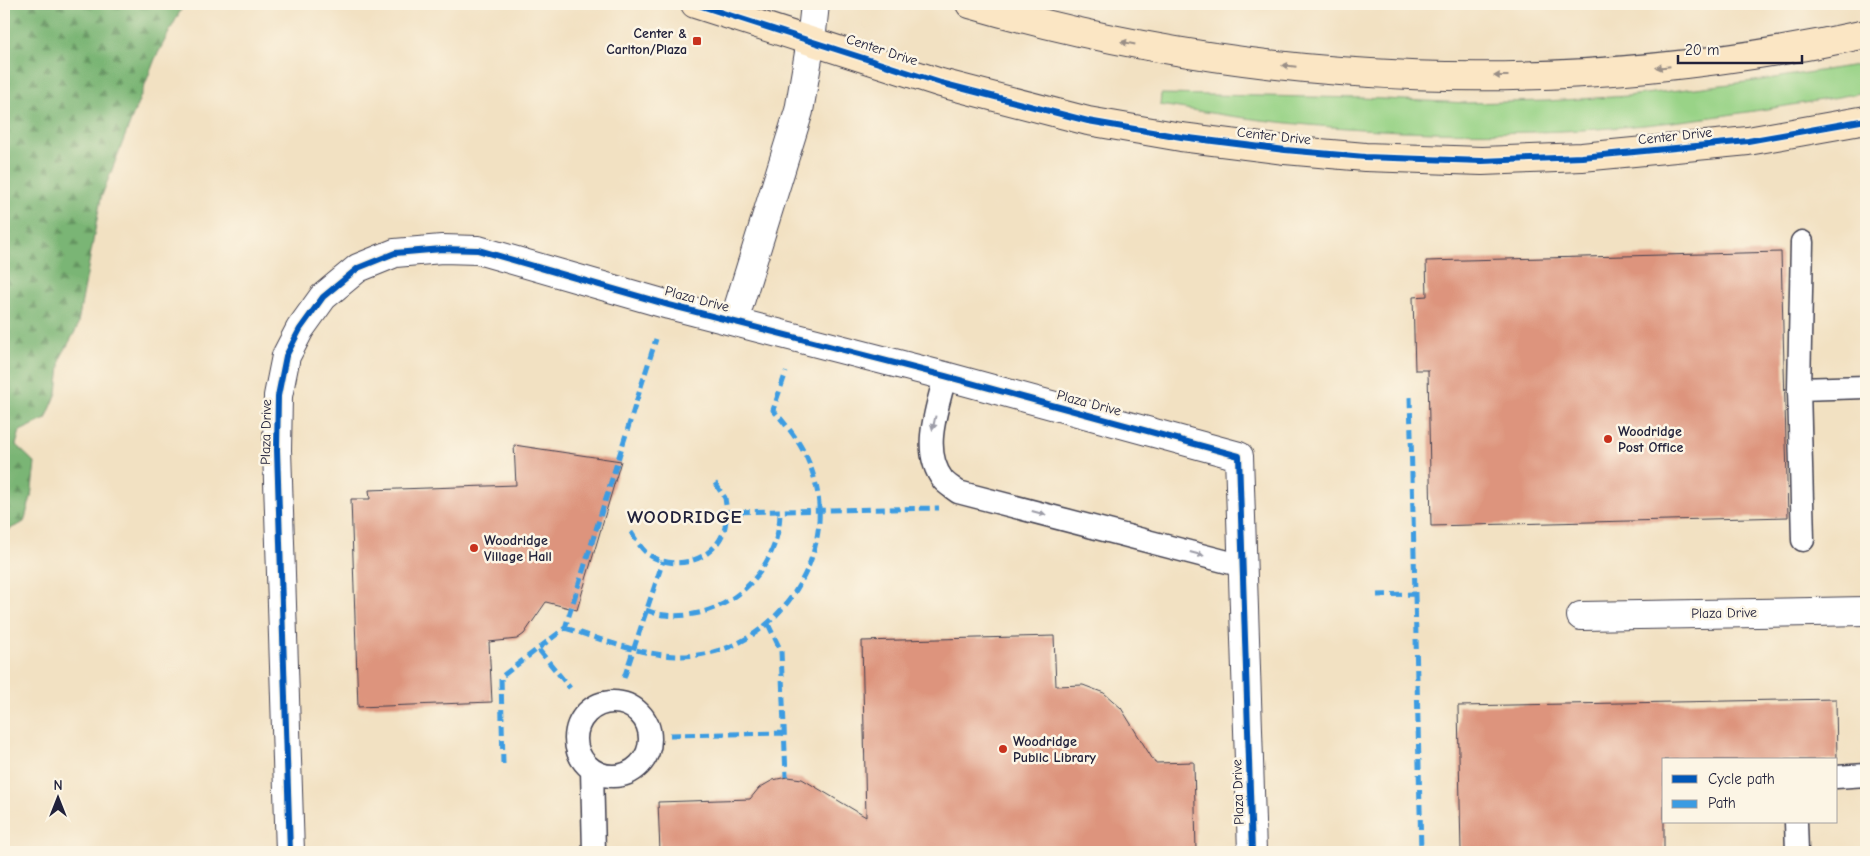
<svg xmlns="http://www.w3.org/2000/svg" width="1870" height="856" font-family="'Comic Neue',sans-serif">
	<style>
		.grass { fill: #99d387; stroke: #5e7a61 }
		.forest { fill: url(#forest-firs); stroke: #4e6c58 }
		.building { fill: #dd947d }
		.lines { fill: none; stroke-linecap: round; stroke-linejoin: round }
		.lane-casing { stroke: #413f4f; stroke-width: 25 }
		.street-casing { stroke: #413f4f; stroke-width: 30 }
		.secondary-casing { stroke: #413f4f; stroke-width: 30 }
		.lane { stroke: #fff; stroke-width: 22 }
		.street { stroke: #fff; stroke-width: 28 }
		.secondary { stroke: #fbe6c4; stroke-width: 28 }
		.quiet { stroke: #3c9ce2; stroke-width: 5; stroke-dasharray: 10 5; stroke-linecap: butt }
		.cycleway-casing { stroke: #fcf5e5; stroke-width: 9 }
		.cycleway { stroke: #0057b8; stroke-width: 6 }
		.oneway { fill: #998e86 }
		.oneway2 { fill: #9c9ca7 }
		.poi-dot { fill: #c8321e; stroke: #fcf5e5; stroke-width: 2 }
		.labels { text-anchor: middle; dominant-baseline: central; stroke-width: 5; stroke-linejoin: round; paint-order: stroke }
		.poi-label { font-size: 14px; font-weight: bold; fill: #22223b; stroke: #fcf5e5; text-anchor: start }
		.street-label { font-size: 14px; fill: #22223b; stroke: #fcf5e5 }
		.district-label { font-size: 19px; font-weight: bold; letter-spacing: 1px; fill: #22223b; stroke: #fcf5e5 }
	</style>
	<defs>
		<pattern id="forest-firs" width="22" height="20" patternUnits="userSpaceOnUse" patternTransform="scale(1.25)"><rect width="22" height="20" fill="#7ab574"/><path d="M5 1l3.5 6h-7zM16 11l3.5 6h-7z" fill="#649360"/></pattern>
	</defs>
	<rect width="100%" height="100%" fill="#fcf5e5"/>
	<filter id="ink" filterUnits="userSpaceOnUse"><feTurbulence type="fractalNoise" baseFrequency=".02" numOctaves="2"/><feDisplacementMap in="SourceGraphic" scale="10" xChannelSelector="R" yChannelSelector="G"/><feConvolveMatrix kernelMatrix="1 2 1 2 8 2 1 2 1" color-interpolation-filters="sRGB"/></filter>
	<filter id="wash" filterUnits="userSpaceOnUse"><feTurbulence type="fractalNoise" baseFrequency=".0096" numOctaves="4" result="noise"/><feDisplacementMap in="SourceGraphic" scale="20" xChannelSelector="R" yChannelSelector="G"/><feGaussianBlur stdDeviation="1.12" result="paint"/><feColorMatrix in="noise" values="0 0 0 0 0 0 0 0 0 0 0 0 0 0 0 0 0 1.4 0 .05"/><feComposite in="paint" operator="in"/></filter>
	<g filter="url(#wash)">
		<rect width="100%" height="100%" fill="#f2e1c2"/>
		<!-- grass -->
		<path class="grass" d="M1857,65H1866V92C1757,112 1647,129 1536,132C1445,134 1352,131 1261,120C1227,116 1193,110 1160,105L1161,94L1362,98L1467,103L1547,101L1628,96L1755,81Z"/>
		<!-- forest -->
		<path class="forest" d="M4,4H184L155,59L101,198L77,328L61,357L57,393L46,419L20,431L16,445L35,463L31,497L24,522L4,532Z"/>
		<g id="blocks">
			<!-- building -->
			<path class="building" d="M1781,252L1788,517L1431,526L1428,370H1415L1413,297L1427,296L1426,261Z
				M514,445L621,461L577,610L546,602L524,634L517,639L489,642L492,702L358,707L351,499H370L369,490L516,485Z
				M1054,636L1056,686L1083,685L1104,693L1121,708L1155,763L1194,762L1196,852H660L658,802L750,799L759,788L773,780L787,777L802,779L866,817L862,641Z
				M1836,699L1837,760H1664V852H1461L1458,706Z"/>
		</g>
	</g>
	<g filter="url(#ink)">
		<use href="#blocks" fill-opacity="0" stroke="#413f4f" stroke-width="1"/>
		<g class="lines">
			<!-- lane casing -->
			<g class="lane-casing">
				<path id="lane" d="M1802,242L1799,389L1866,387
					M945,376C938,408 920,450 943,480C946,484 953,488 958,492L1243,566
					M1799,389L1803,540
					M576 739a37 37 0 1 1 74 0a37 37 0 1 1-74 0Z
					M592,770L594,852
					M1836,777L1866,775
					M1796,822L1797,852"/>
			</g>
			<!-- street casing -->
			<g class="street-casing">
				<path id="street" d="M734,321L799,111L811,41L815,4
					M1581,616L1866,611
					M290,852L277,450L278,396L286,356L300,329L323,297L358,268L395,253L442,249L478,250L669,305L945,376L1239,456L1252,852"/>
			</g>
			<!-- secondary casing -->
			<g class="secondary-casing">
				<path id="secondary" d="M695,4L941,83L1088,121L1181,137L1285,150L1365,157L1482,161L1582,157L1748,141L1866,120
					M970,4C1264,89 1567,99 1866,34"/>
			</g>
			<!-- lane -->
			<use href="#lane" class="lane"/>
			<!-- street -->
			<use href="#street" class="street"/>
			<!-- secondary -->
			<use href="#secondary" class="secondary"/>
			<!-- quiet -->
			<path class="quiet" d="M715,483L725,498L727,512L939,508
				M631,532C636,540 642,551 651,556C678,572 717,559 725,527C726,522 726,517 727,512
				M1415,594L1421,852
				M1377,595L1415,594L1410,396
				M646,610C652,612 659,615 665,615C726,622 780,571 780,511
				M768,624L781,651L786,777
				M565,628C611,642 660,664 709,653C782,638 835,554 815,481C808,453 793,432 773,410L786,372
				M539,650L570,688
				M624,678L663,561
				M670,735L785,733
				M503,764L501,677L565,628L656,339"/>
			<!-- cycleway casing -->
			<g class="cycleway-casing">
				<path id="cycleway" d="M695,4L941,83L1088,121L1181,137L1285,150L1365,157L1482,161L1582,157L1748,141L1866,120
					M290,852L277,450L278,396L286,356L300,329L323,297L358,268L395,253L442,249L478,250L669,305L945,376L1239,456L1252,852"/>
			</g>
			<!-- cycleway -->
			<use href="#cycleway" class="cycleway"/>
		</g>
		<!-- one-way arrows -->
		<defs><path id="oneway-solid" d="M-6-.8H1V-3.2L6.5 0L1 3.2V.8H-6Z" transform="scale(1.25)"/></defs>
		<g class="oneway">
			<use href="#oneway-solid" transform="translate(1128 43) rotate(-169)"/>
			<use href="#oneway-solid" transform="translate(1289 66) rotate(-174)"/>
			<use href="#oneway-solid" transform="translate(1663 67) rotate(174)"/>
			<use href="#oneway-solid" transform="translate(1501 76) rotate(180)"/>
		</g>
		<g class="oneway2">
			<use href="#oneway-solid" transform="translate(934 423) rotate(102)"/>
			<use href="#oneway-solid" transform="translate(1039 513) rotate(15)"/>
			<use href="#oneway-solid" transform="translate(1197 554) rotate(15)"/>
		</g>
	</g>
	<!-- markers -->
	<g class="poi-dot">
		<rect x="692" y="36" width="10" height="10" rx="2.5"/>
		<circle cx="1608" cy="439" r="5"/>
		<circle cx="474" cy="548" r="5"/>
		<circle cx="1003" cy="749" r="5"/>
	</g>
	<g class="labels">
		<!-- poi labels -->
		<g class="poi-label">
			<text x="687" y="33" text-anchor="end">Center &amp;<tspan x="687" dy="16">Carlton/Plaza</tspan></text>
			<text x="1618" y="431">Woodridge<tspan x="1618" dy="16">Post Office</tspan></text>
			<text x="484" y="540">Woodridge<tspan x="484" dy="16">Village Hall</tspan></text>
			<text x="1013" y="741">Woodridge<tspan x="1013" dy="16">Public Library</tspan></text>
		</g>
		<!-- street labels -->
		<g class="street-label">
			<text transform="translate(882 50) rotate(18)">Center Drive</text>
			<text transform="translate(1274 136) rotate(6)">Center Drive</text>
			<text transform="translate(1675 136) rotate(-6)">Center Drive</text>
			<text transform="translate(697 299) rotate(15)">Plaza Drive</text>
			<text transform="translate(1089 403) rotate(15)">Plaza Drive</text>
			<text transform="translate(266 432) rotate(-89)">Plaza Drive</text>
			<text transform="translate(1724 613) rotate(-1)">Plaza Drive</text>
			<text transform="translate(1238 792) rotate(-92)">Plaza Drive</text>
		</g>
		<!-- district labels -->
		<g class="district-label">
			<text x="685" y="517">WOODRIDGE</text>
		</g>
	</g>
	<!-- margin -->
	<rect width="1870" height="856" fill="none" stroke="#fcf5e5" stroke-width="20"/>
	<!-- legend -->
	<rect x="1662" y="758" width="175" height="65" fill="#fcf5e5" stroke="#a5a1a1"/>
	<rect x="1672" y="775" width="25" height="8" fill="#0057b8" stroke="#a5a1a1"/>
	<text x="1708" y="784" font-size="15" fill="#22223b">Cycle path</text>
	<rect x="1672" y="800" width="25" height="8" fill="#3c9ce2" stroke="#a5a1a1"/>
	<text x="1708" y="808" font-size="15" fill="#22223b">Path</text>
	<!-- north arrow -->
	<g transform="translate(58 798)" stroke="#fcf5e5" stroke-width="4" paint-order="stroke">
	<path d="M0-4L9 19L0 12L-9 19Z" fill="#22223b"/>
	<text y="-8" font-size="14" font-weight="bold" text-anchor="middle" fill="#22223b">N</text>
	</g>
	<!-- scale -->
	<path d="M1678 55v8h124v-8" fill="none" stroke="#22223b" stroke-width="2.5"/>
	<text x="1685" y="55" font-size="15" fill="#22223b" stroke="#fcf5e5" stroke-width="4" paint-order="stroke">20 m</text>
</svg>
